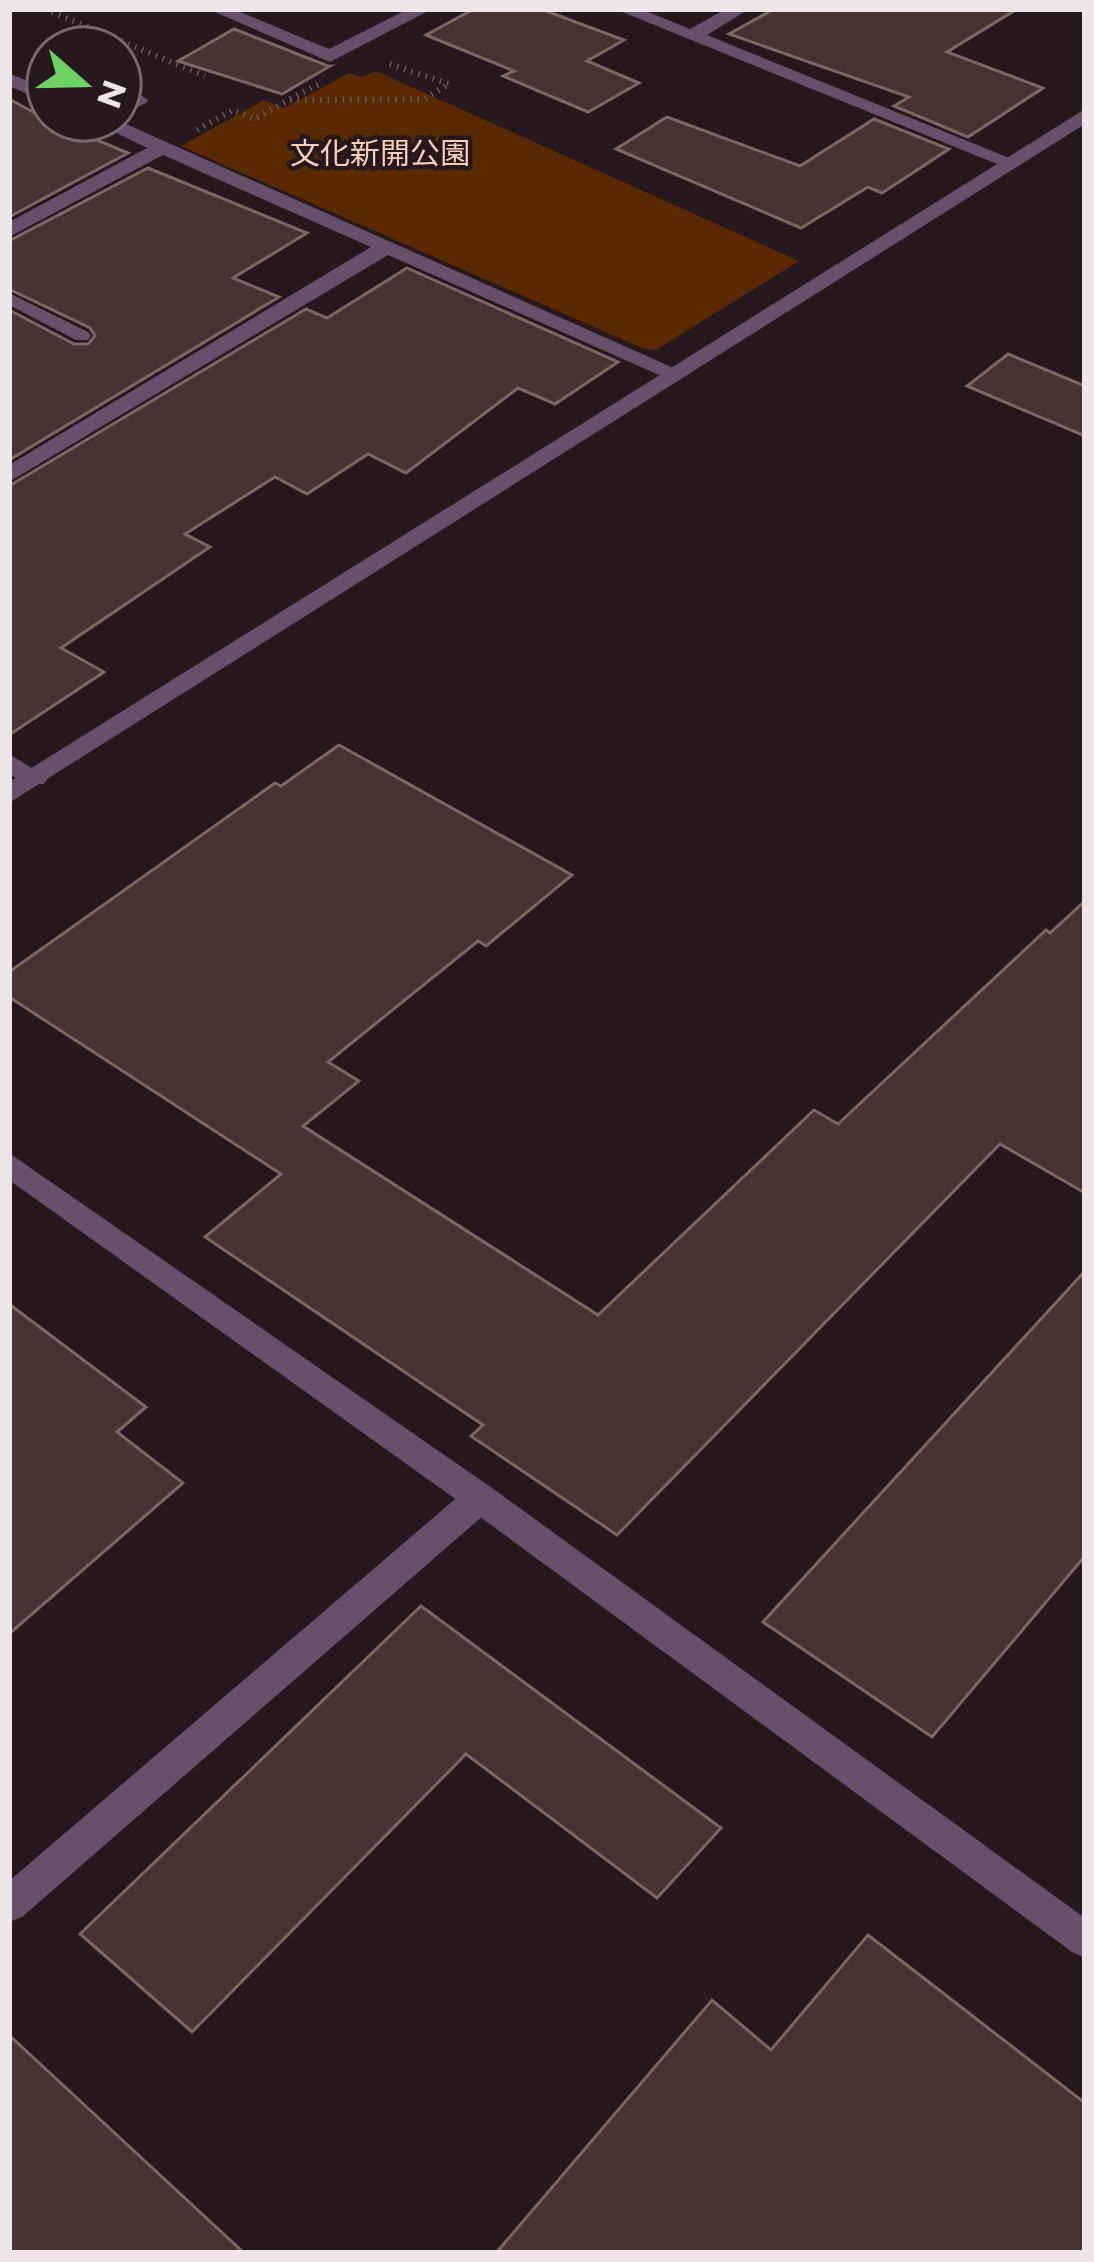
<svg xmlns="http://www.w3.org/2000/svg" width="1094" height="2262" font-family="Montserrat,'Noto Sans JP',sans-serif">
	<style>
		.green { fill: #5a2a02 }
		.building { fill: #463433; stroke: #7b6765; stroke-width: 3 }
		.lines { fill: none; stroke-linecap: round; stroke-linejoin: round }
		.path { stroke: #66595e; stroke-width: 6; stroke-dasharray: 1.5 6; stroke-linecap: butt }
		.service { fill: #675069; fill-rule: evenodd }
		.minor { fill: #675069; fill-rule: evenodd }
		.tertiary { fill: #675069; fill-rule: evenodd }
		.labels { text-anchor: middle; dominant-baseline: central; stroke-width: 9; stroke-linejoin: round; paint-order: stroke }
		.far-park-label { font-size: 30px; fill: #f7cfb6; stroke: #27181e }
	</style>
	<rect width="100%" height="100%" fill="#27181e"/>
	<!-- green -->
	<path class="green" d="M376,71L799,261L656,350L644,349L181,146L264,100L284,108L349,73L362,77Z"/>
	<!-- building -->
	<path class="building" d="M474,9H541L624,40L587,61L639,83L588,112L503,76L514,71L426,35Z
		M774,9H1017L947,52L1043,88L968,137L894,106L909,97L729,34Z
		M234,29L328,66H330L282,94L178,61Z
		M9,99L48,120L128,153L9,217Z
		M667,117L800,166L874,119L949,149L882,193L868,187L801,228L616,149Z
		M148,168L307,233L233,278L279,297L9,460V310L74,344H88L95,336L90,328L9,289V241Z
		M407,268L618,362L555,404L518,388L406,473L368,454L307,494L275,477L185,534L210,547L61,648L104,672L9,735V486L306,309L327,318Z
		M1008,354L1085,386V436L967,386Z
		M339,745L572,875L486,946L478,941L328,1062L359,1081L303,1126L598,1315L814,1110L838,1124L1046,930L1050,933L1085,901V1193L1000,1144L617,1535L471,1436L483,1425L205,1237L281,1174L9,997V972L275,783L281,786Z
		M1085,1271V1556L932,1737L763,1622Z
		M9,1304L146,1407L117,1432L183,1483L9,1634Z
		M421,1606L721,1828L657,1898L466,1754L192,2032L80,1934Z
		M868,1935L1085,2103V2253H496L712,2000L771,2050Z
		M9,2035L244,2253H9Z"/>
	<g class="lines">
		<!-- path -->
		<path class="path" d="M45,9L205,76
			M390,64L449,84
			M290,99L319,84
			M197,130L233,110L254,119L289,100L424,99L449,84"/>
		<!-- service -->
		<path class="service" d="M140,95L148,100L146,103L120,115V104Z
			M9,293L88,332L91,336L88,340H76L9,305Z"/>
		<!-- minor -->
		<path class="minor" d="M208,9H233L329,49L408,9H432L330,62Z
			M615,9H641L690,29L726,9H749L707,35L1019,162L1002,166Z
			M9,73L48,90V103L9,86Z
			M90,120H117L685,373L682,378H666L388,255L9,482V465L371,247L163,155L9,237V222L147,148Z
			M9,754L48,778L44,784H26L9,774Z
			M480,1484L492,1488L497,1498L492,1508L22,1917L9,1922V1881L468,1488Z"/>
		<!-- tertiary -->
		<path class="tertiary" d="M1085,109V124L9,803V782Z
			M9,1153L492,1488L1085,1918V1958L1072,1952L468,1508L9,1180Z"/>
	</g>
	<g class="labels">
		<!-- far-park labels -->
		<g class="far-park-label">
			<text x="380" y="153">文化新開公園</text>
		</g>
	</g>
	<!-- border -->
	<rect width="1094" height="2262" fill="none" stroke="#efe4e8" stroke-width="24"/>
	<!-- north arrow -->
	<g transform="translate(84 84) rotate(110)"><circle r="57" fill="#27181e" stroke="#776a6f" stroke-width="3"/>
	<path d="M0-9L21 45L0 30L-21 45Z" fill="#6cd362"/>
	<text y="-18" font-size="33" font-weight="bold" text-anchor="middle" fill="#efe4e8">N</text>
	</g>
</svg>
